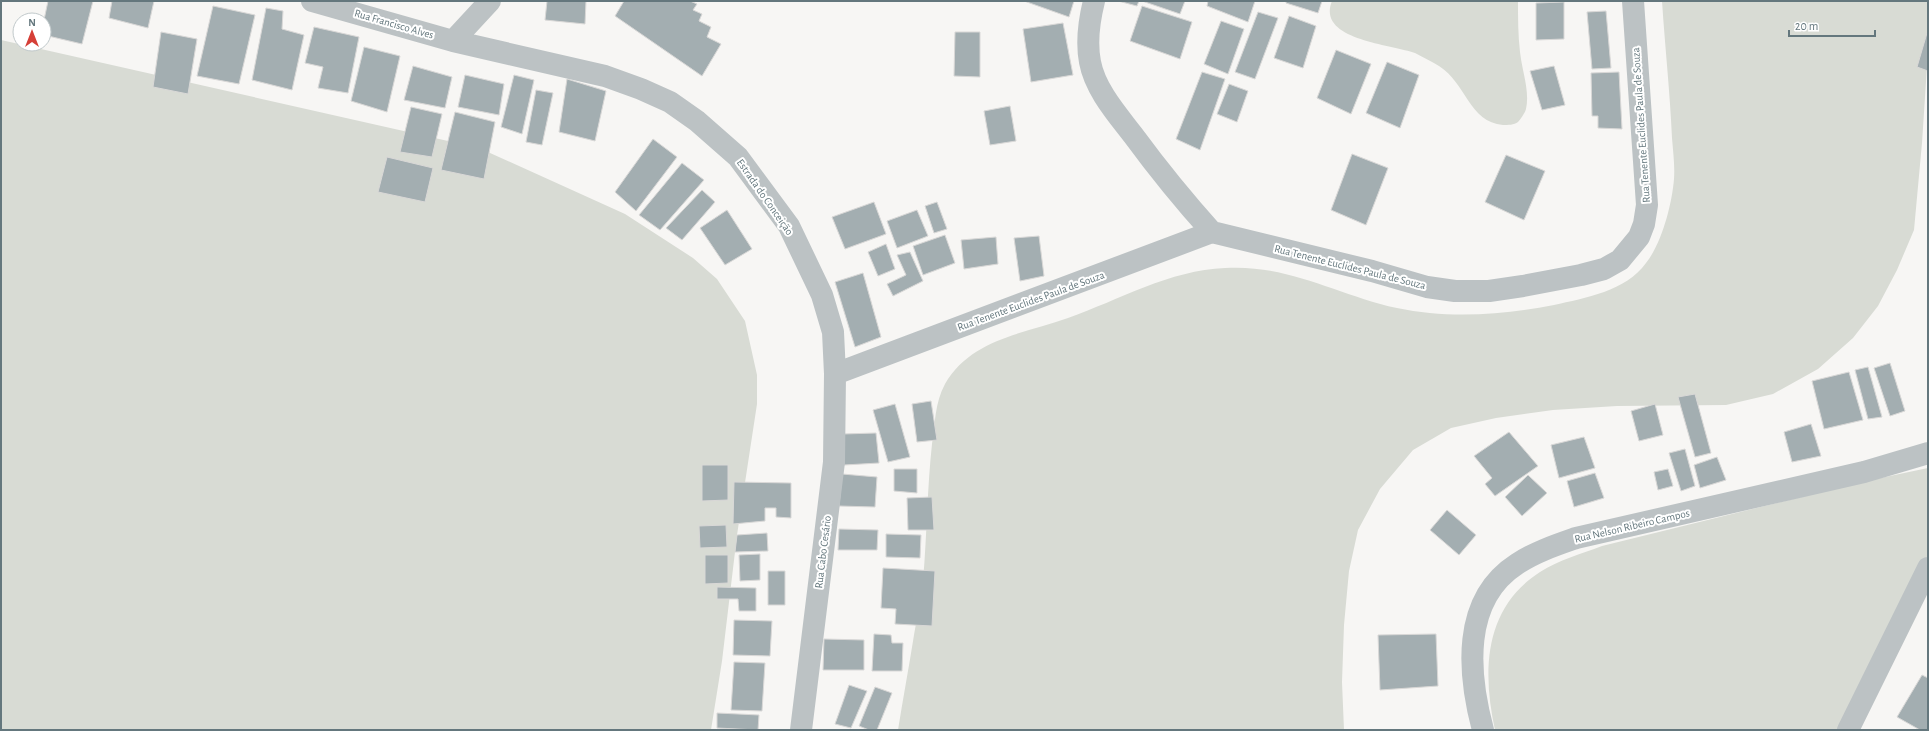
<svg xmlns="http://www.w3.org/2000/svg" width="1929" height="731" font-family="'Alegreya Sans',sans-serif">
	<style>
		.green { fill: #d8dbd4 }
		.building { fill: #a3aeb1; stroke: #d9d8d7 }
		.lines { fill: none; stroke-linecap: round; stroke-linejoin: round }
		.street { stroke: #bcc2c4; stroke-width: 22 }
		.labels { text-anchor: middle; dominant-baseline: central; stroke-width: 4; stroke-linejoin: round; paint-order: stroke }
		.street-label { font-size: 11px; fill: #64777d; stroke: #fff }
	</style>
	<rect width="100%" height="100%" fill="#f7f6f4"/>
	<!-- green -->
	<path class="green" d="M1332,1H1518C1518,18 1518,35 1520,52C1522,71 1530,91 1526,109C1525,113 1520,120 1518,122C1514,125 1508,125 1503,125C1469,122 1466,83 1439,66C1432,62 1423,57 1415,53C1391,44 1316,40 1332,1Z
		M1662,1H1928V51L1922,143L1914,230L1897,270L1878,306L1853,338L1818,369L1773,394L1726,405L1617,406L1553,410L1496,418L1451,428L1413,450L1380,489L1358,530L1349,571L1344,625L1342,682L1344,730H898C903,698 909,667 914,635C917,617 922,599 923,581C927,535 927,490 932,444C935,424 935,402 945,384C971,339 1023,334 1068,318C1119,300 1170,270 1225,268C1289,264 1337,295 1397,308C1448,319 1504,315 1554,305C1585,298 1626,291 1646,263C1662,243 1672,204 1674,179C1675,166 1673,151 1672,138C1670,92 1665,47 1662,1Z
		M1,40L479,148L625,214L693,258L717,279L745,321L757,375V404L737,535L722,661L711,730H1Z
		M1928,468V559L1840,730H1495C1482,671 1484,608 1540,572C1559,560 1581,554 1602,546L1866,481Z"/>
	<!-- building -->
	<path class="building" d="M48,1H93L82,44L44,35V20Z
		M112,1H154L148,28L109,18Z
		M547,1H586L585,24L545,20Z
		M624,1H690L697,4L693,10L702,14L699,21L711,27L707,37L721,44L702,76L615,16Z
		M1024,1H1074L1069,17Z
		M1118,1H1139L1137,6Z
		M1142,1H1185L1180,14Z
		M1208,1H1255L1248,22L1207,6Z
		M1286,1H1322L1318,13L1286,3Z
		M1564,2V39L1536,40V3Z
		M213,6L255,15L239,84L197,76Z
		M1142,6L1192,22L1180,59L1130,41Z
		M266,8L283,11L282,29L304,35L292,90L252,80Z
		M1606,11L1611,68L1592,69L1587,12Z
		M1258,12L1278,18L1255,79L1235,72Z
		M1289,16L1316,26L1303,68L1274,58Z
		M1221,21L1244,29L1228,74L1204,64Z
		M1063,23L1073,75L1031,82L1023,29Z
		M314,27L359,37L348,93L318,88L323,67L305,63Z
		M161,32L197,39L188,94L153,87Z
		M955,32H980V77L954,76Z
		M1927,33L1928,34V71L1917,67Z
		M364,47L400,56L387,112L351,101Z
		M1336,50L1371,64L1351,114L1317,98Z
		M1387,62L1419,75L1400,128L1366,113Z
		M413,66L452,77L445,108L404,100Z
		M1554,66L1565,105L1542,110L1530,71Z
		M1202,72L1225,79L1200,150L1176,139Z
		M1619,72L1622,129L1598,128V116H1592L1591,73Z
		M465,75L504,84L499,115L458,107Z
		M514,75L534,80L522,134L501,127Z
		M567,79L606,91L595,141L559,132Z
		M1229,84L1248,91L1237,122L1217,114Z
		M536,90L553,93L542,145L526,142Z
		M1010,106L1016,141L990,145L984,111Z
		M411,107L442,114L432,157L400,152Z
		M455,112L495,122L484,179L441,170Z
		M653,139L677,157L636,211L615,192Z
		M1352,154L1388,168L1366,225L1331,210Z
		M1506,155L1545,171L1524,220L1485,202Z
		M387,157L433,168L425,202L378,192Z
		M682,163L704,180L660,230L639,215Z
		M702,190L715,202L682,240L666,228Z
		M874,202L886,234L845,249L832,217Z
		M937,202L947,229L934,233L925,206Z
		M727,210L752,249L725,265L700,228Z
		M917,210L928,236L897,248L887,221Z
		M945,235L955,263L923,275L913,246Z
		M1039,236L1044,276L1020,281L1014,238Z
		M996,237L998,264L964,269L961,240Z
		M886,244L895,269L878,276L868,252Z
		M910,252L923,281L893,296L887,284L906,275L897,255Z
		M863,273L881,337L855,347L835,282Z
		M1890,363L1905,411L1890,416L1874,368Z
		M1868,367L1882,417L1868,419L1855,370Z
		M1849,372L1863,420L1824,429L1812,381Z
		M1695,394L1711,453L1695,457L1678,397Z
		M931,401L937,440L917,442L912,404Z
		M895,404L910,457L888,462L873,410Z
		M1655,404L1663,435L1639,441L1631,411Z
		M1811,424L1821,456L1792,462L1784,432Z
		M1509,432L1538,466L1495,496L1485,484L1492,478L1474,456Z
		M876,433L879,463L844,465L843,434Z
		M1584,437L1595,468L1559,478L1551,445Z
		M1685,449L1695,486L1681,491L1669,453Z
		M1717,457L1726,480L1700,488L1694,465Z
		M702,465H728V500L702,501Z
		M894,469H917V493L894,491Z
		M1668,469L1673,486L1658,490L1654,472Z
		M1595,473L1604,498L1574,507L1567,481Z
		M842,474L877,477L875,507L839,506Z
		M1528,475L1547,493L1522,516L1505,497Z
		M734,482L791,483V518L776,517V508H765V521L733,524Z
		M932,497L934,530H908L907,498Z
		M1447,510L1476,535L1459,555L1430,530Z
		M726,525L727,547L700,548L699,526Z
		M839,529L878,530L877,550H838Z
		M767,533L768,551L735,552L737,535Z
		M886,534L921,535L920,558L886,557Z
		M760,554V580L740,581L739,555Z
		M705,555H728V583L705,584Z
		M883,568L935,571L932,626L895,624L896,609L881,608Z
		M768,571H785V605H768Z
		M717,587L756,588V611H739L738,599H717Z
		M734,620L772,621L770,656L733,655Z
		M874,634L891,635L892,643H903L902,671H872Z
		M1436,634L1438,686L1380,690L1378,635Z
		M824,639L864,640V670H823Z
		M734,662L765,663L762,711L731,710Z
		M1922,675L1928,678V730H1920L1897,717Z
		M849,685L867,691L851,728L835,724Z
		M875,687L892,693L877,730H869L859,726Z
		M717,713L759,715L758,730L717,728Z"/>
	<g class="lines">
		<!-- street -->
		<path class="street" d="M312,1L453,41L605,76L641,89L670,102L697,121L738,157L789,226L822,295L833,332L835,374L834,462L801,730
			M1094,1C1089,21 1086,41 1090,62C1095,89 1116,113 1133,135C1158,169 1184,201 1212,232
			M453,41L490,1
			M835,374L1212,232L1372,271L1427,287L1455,291H1489L1523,286L1581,275L1604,269L1620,260L1639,237L1644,224L1647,205L1633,1
			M1483,730C1468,674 1461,600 1517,564C1535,552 1556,545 1576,538L1864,472L1928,453
			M1848,730L1928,568"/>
	</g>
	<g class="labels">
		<!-- street labels -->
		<g class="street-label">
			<text transform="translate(394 24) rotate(16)">Rua Francisco Alves</text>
			<text transform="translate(1641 125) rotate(-94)">Rua Tenente Euclides Paula de Souza</text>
			<text transform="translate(765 197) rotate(55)">Estrada do Conceição</text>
			<text transform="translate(1350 267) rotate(14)">Rua Tenente Euclides Paula de Souza</text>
			<text transform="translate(1031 301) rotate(-20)">Rua Tenente Euclides Paula de Souza</text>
			<text transform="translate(1632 526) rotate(-13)">Rua Nelson Ribeiro Campos</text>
			<text transform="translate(823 552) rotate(-83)">Rua Cabo Cesário</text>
		</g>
	</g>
	<!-- border -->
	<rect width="1929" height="731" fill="none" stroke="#64777d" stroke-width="4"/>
	<!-- north arrow -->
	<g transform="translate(32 32)"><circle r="19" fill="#ffffff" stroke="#c1c9cb"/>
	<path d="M0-3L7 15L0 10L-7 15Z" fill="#d53f37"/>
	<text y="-6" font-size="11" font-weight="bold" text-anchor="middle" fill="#64777d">N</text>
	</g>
	<!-- scale -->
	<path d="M1789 30v6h86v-6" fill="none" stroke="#64777d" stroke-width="2"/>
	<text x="1795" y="30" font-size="12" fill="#64777d" stroke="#ffffff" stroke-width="3" paint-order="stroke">20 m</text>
</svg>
